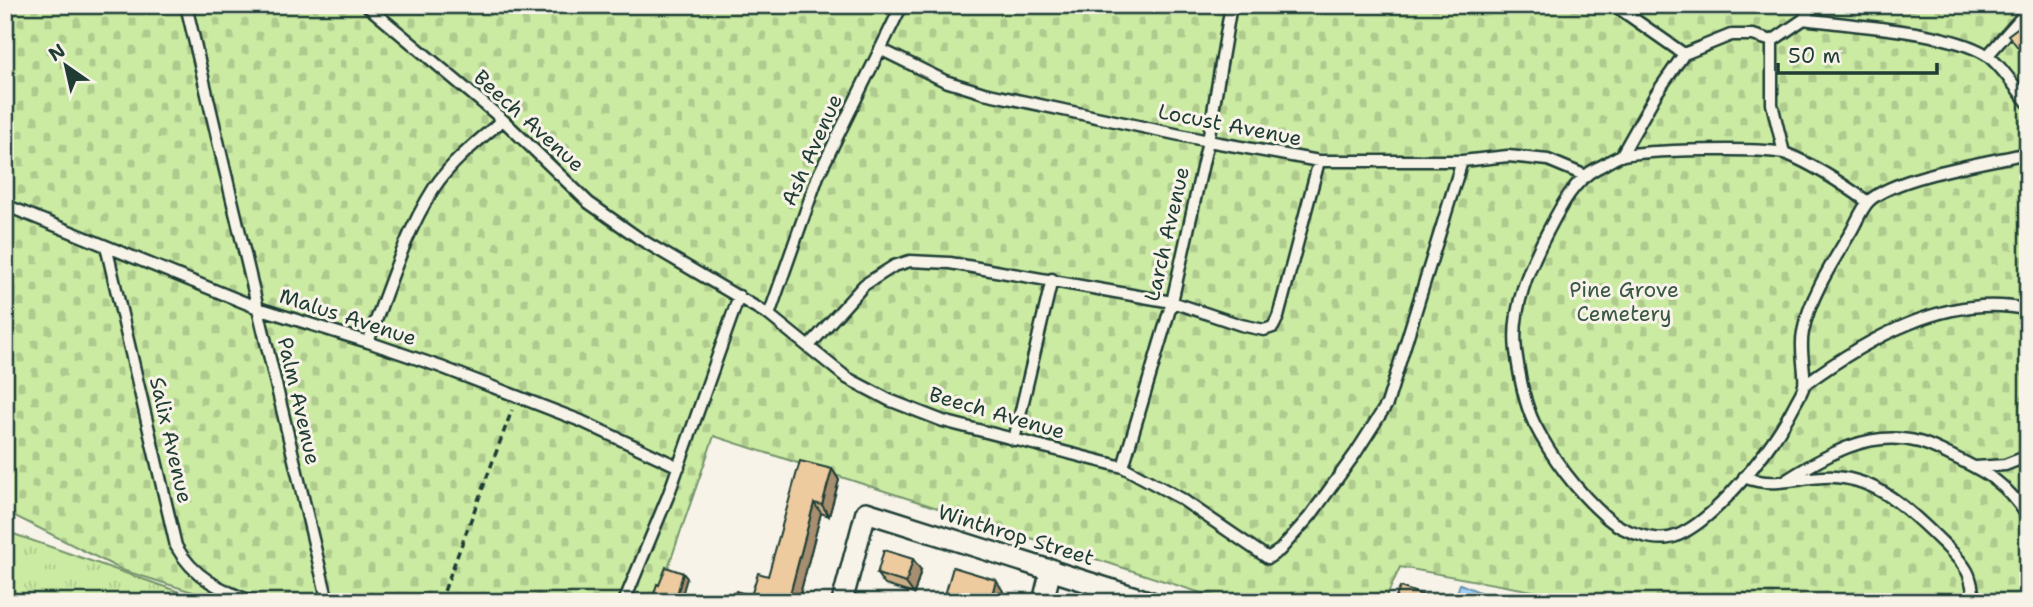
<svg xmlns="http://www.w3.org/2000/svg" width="2033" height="607" font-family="'Shantell Sans',sans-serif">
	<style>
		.cemetery { fill: url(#cemetery-stones); stroke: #75946c; stroke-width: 2 }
		.park { fill: url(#park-tufts); stroke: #75946c; stroke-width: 2 }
		.water { fill: #a0d0fc; stroke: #6c95ac; stroke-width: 2 }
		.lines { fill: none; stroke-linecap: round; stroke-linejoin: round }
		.lane-casing { stroke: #1f3d34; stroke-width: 15 }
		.street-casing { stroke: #1f3d34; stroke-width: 24 }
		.path { stroke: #1f3d34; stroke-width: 3.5; stroke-dasharray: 7 5; stroke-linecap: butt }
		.lane { stroke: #f7f3e8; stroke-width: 10 }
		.street { stroke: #f7f3e8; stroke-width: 19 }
		.wall { fill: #ccaf89; stroke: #1f3d34; stroke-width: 2 }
		.shaded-wall { fill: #a68e6f; stroke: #1f3d34; stroke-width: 2 }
		.building { fill: #edcb9f; stroke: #1f3d34; stroke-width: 2 }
		.labels { text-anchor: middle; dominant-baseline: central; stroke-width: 6; stroke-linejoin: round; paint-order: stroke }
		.street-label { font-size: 21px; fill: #1f3d34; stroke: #f7f3e8 }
		.park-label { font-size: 21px; fill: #395745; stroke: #f7f3e8 }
	</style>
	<defs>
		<pattern id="cemetery-stones" width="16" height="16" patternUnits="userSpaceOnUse" patternTransform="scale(1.75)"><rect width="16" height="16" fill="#cbeba3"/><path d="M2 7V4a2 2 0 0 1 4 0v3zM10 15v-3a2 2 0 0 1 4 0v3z" fill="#aeca8d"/></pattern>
		<pattern id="park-tufts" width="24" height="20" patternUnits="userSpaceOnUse" patternTransform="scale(1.75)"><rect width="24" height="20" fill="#cbeba3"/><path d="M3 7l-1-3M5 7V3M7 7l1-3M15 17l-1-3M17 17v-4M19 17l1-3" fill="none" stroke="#aeca8d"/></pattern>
	</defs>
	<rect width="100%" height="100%" fill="#f7f3e8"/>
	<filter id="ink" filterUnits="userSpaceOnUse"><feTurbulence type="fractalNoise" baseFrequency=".0143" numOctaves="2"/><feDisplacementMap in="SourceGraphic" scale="14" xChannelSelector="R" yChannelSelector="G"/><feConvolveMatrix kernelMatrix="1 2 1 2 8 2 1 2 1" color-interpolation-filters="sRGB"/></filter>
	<g filter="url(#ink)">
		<!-- cemetery -->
		<path class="cemetery" d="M5,5H2028V602H1593L1400,567L1384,602H1229L714,436L656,602H225L122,570L11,514L5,506Z"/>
		<!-- park -->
		<path class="park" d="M5,531L208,602H5Z"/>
		<!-- water -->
		<path class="water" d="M1460,584L1492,597L1491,602L1454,601Z"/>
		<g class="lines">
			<!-- lane casing -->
			<g class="lane-casing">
				<path id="lane" d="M186,5C233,204 279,403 328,602
					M366,5L503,120L589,203L640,239L769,315L847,378L889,400L943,421L1123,467L1180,498L1268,558L1280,550L1311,515L1355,454L1387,404L1462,161
					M1614,5L1684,54
					M1804,19C1852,26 1944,30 1985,54C1999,62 2017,90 2028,103
					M1772,41V104L1784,153
					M1772,41L1804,19L1811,5
					M880,49L945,81L984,93L1208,141L1319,161H1462L1508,156L1548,160L1584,175
					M1988,55L2028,10
					M1621,156L1656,94L1684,54L1731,35H1753L1772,41
					M1868,202C1843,184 1816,166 1787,154C1767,147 1643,150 1620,156C1612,159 1604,165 1597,168C1574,180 1560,208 1548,231C1529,267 1511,309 1516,351C1519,374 1524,402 1534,423C1551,457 1578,493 1607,518C1622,531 1656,544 1676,536C1718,519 1775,444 1795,404C1798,398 1803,391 1804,385C1806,372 1799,350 1803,332C1809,298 1834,260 1852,230C1857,221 1862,208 1869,201C1896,176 1989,162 2028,153
					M5,205L258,308L368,342L441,367L581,421L679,467
					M106,246L176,546C193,577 222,591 254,602
					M769,315L818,176L902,5
					M368,342C388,290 404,235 434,188C451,162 479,140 503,120
					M809,346L864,285L894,266L910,261L950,263L1172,302L1241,325L1264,330L1273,327L1278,317L1319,161
					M1804,385C1865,340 1949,291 2028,310
					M1014,440L1052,279
					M1123,467L1172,302L1208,141L1231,5
					M1976,467L2005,465L2028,456
					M1744,477C1777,490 1802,475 1835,477C1881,480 1912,513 1943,543C1952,552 1961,560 1967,571C1971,578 1972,585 1973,592
					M1788,479C1828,454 1870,429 1919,442C1931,445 1943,452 1954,457C1988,473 2007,484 2028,517
					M624,602L668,496L739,296"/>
			</g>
			<!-- street casing -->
			<g class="street-casing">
				<path id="street" d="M842,602L866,512L1151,602
					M1043,602L1051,569"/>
			</g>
			<!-- path -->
			<path class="path" d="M440,602L512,410"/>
			<!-- lane -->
			<use href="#lane" class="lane"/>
			<!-- street -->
			<use href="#street" class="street"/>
		</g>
		<!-- wall -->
		<path class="wall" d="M832,469L839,480L829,516L821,513L798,602H732L751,596L768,576Z
			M921,570L914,594L885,585L877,574Z"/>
		<!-- shaded-wall -->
		<path class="shaded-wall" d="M832,469L839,480L829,516L822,505Z
			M814,503L821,513L798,602H791L790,594Z
			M913,559L921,570L914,594L906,583Z
			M683,573L687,578L680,602H675Z
			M996,580L1003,591L1000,602H990Z"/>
		<!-- building -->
		<path class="building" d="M2028,20V60L2008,35Z
			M800,461L832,469L822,505L814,503L790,594L793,595L791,602H732L736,591L751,596L758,573L768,576Z
			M884,550L913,559L906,583L877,574Z
			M666,567L683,573L675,602H659L652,600L657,584L659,585Z
			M953,567L996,580L990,602H972L966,600V602H943Z
			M1400,587L1431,598L1429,602H1394Z"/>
	</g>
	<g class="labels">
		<!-- street labels -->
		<g class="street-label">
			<text transform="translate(529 121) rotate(42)">Beech Avenue</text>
			<text transform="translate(1230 125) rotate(11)">Locust Avenue</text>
			<text transform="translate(812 150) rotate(-66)">Ash Avenue</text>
			<text transform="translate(1167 234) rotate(-77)">Larch Avenue</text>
			<text transform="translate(348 317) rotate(18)">Malus Avenue</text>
			<text transform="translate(299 401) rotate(77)">Palm Avenue</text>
			<text transform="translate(997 413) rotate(16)">Beech Avenue</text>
			<text transform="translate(171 440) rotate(77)">Salix Avenue</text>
			<text transform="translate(1016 535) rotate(17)">Winthrop Street</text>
		</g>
		<!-- park labels -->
		<g class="park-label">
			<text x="1624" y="290">Pine Grove<tspan x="1624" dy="24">Cemetery</tspan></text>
		</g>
	</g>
	<!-- margin -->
	<rect width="2033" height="607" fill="none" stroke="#f7f3e8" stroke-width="28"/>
	<rect x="14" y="14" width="2005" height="579" fill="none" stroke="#1f3d34" stroke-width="2.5" filter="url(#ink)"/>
	<!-- north arrow -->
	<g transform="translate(66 66) rotate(326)" stroke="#f7f3e8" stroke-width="5" paint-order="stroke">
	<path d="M0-5L12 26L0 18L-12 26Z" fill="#1f3d34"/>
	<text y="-10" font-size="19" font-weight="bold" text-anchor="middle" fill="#1f3d34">N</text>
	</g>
	<!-- scale -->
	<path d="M1778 63v10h159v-10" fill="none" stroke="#1f3d34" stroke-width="3.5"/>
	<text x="1788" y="63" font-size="21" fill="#1f3d34" stroke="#f7f3e8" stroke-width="5" paint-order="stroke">50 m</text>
</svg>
